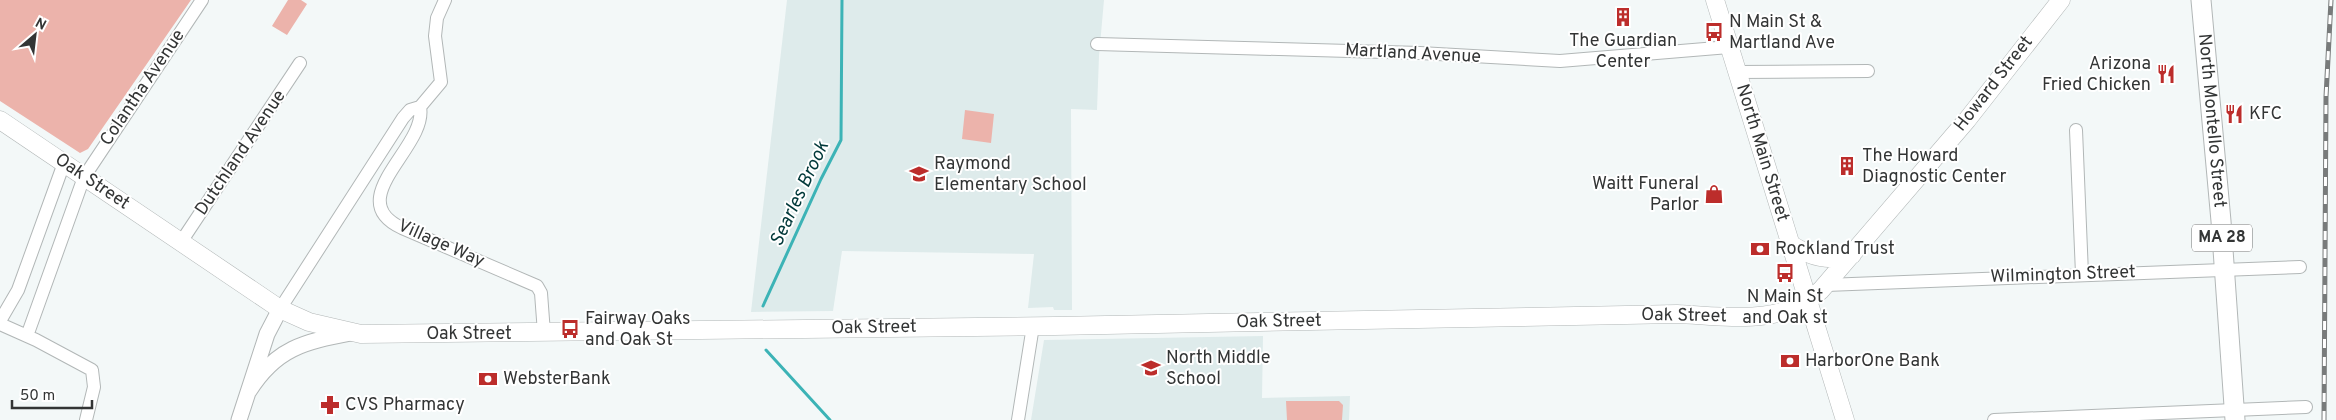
<svg xmlns="http://www.w3.org/2000/svg" width="2336" height="420" font-family="Overpass,sans-serif">
	<style>
		.built { fill: #deebeb }
		.green { fill: #ecb3ab }
		.lines { fill: none; stroke-linecap: round; stroke-linejoin: round }
		.stream { stroke: #3cb3b6; stroke-width: 3 }
		.minor-casing { stroke: #b2b7b7; stroke-width: 14 }
		.tertiary-casing { stroke: #b2b7b7; stroke-width: 17 }
		.secondary-casing { stroke: #b2b7b7; stroke-width: 19 }
		.primary-casing { stroke: #b2b7b7; stroke-width: 21 }
		.minor { stroke: #fff; stroke-width: 12 }
		.tertiary { stroke: #fff; stroke-width: 15 }
		.secondary { stroke: #fff; stroke-width: 18 }
		.primary { stroke: #fff; stroke-width: 19 }
		.rail-casing { stroke: #787b7b; stroke-width: 5 }
		.rail { stroke: #fff; stroke-width: 3; stroke-dasharray: 9; stroke-linecap: butt }
		.labels { text-anchor: middle; dominant-baseline: central; stroke-width: 4; stroke-linejoin: round; paint-order: stroke }
		.shield { fill: #fff; stroke: #707272; stroke-width: 1 }
		.shield-label { font-size: 16px; font-weight: bold; fill: #333535 }
		.poi-label { font-size: 18px; fill: #333535; stroke: #fff; text-anchor: start }
		.street-label { font-size: 18px; fill: #333535; stroke: #fff }
		.water-label { font-size: 19px; font-style: italic; fill: #003839; stroke: #fff }
	</style>
	<rect width="100%" height="100%" fill="#f3f8f8"/>
	<!-- built -->
	<path class="built" d="M787,0H1104L1099,56L1097,110L1071,109L1072,310H1054L1053,307L1028,308L1034,254L842,251L833,311L751,312Z
		M1263,336L1262,398L1350,396L1349,420H1031L1044,340Z"/>
	<!-- green -->
	<path class="green" d="M0,0H191L88,149L80,153L0,101Z
		M288,0H301L307,4L287,35L272,26Z
		M965,110L994,114L991,143L962,139Z
		M1286,401H1339L1343,405L1342,420H1287Z"/>
	<g class="lines">
		<!-- stream -->
		<path class="stream" d="M763,306L821,179L841,140L842,0
			M766,350L830,420"/>
		<!-- minor casing -->
		<g class="minor-casing">
			<path id="minor" d="M445,0L437,18L435,36L441,82L420,107C428,147 340,199 402,228L537,286L541,293L544,333
				M1097,44L1420,53L1560,61L1729,47
				M1737,72L1868,71
				M2076,130L2082,274
				M181,242L300,63
				M1826,285L2300,267
				M280,309L403,118L410,110L420,107
				M0,321L18,290L64,163
				M0,324L36,340L92,370L94,387L86,420
				M27,336L84,177L202,0
				M1018,420L1033,326
				M1994,420L2306,407"/>
		</g>
		<!-- tertiary casing -->
		<g class="tertiary-casing">
			<path id="tertiary" d="M249,391C276,348 304,342 351,333
				M239,420L267,334L280,309"/>
		</g>
		<!-- secondary casing -->
		<g class="secondary-casing">
			<path id="secondary" d="M1715,0L1845,420
				M0,120L280,309L309,322L361,334L1055,326L1677,314C1726,316 1782,327 1821,290L1967,120L2061,0
				M1790,244C1811,257 1828,262 1852,255"/>
		</g>
		<!-- primary casing -->
		<g class="primary-casing">
			<g id="primary">
				<path id="s1" d="M2201,0L2221,221L2235,420"/>
			</g>
		</g>
		<!-- minor -->
		<use href="#minor" class="minor"/>
		<!-- tertiary -->
		<use href="#tertiary" class="tertiary"/>
		<!-- secondary -->
		<use href="#secondary" class="secondary"/>
		<!-- primary -->
		<use href="#primary" class="primary"/>
		<!-- rail casing -->
		<g class="rail-casing">
			<path id="rail" d="M2324,420L2326,97L2331,0"/>
		</g>
		<!-- rail -->
		<use href="#rail" class="rail"/>
	</g>
	<!-- icons -->
	<defs>
		<g id="building-bare" transform="scale(1.5)"><path d="M-4-6H4V6H1V3H-1V6H-4ZM-2.5-4.3h1.7v1.8h-1.7ZM.8-4.3h1.7v1.8H.8ZM-2.5-1h1.7V.8h-1.7ZM.8-1h1.7V.8H.8Z" fill="#bc2d2b" stroke="#fff" stroke-width="2.5" paint-order="stroke"/></g>
		<g id="bus-bare" transform="scale(1.5)"><path d="M-5-6H5V4H4V6H2V4H-2V6H-4V4H-5ZM-3.5-4V0h7V-4ZM-3.5 1.2v1.5H-2V1.2ZM2 1.2v1.5H3.5V1.2Z" fill="#bc2d2b" stroke="#fff" stroke-width="2.5" paint-order="stroke"/></g>
		<g id="restaurant-bare" transform="scale(1.5)"><path d="M-5-6h1v4h1v-4h1v4h1v-4h1v5L-1.5 .5V6h-2V.5L-5-1ZM5-6V6H3V1.5H1.5Q1.5-4 5-6Z" fill="#bc2d2b" stroke="#fff" stroke-width="2.5" paint-order="stroke"/></g>
		<g id="school-bare" transform="scale(1.5)"><path d="M0-5L7-2L0 1L-7-2ZM-4 1L0 2.5L4 1V4Q0 6-4 4Z" fill="#bc2d2b" stroke="#fff" stroke-width="2.5" paint-order="stroke"/></g>
		<g id="shop-bare" transform="scale(1.5)"><path d="M-5-2.5h2.3a2.7 3.5 0 0 1 5.4 0H5L5.5 6h-11ZM-1.5-2.5h3a1.5 2.3 0 0 0-3 0Z" fill="#bc2d2b" stroke="#fff" stroke-width="2.5" paint-order="stroke"/></g>
		<g id="bank-bare" transform="scale(1.5)"><path d="M-6-4H6V4H-6ZM0-2.3a2.3 2.3 0 1 0 0 4.6a2.3 2.3 0 1 0 0-4.6Z" fill="#bc2d2b" stroke="#fff" stroke-width="2.5" paint-order="stroke"/></g>
		<g id="pharmacy-bare" transform="scale(1.5)"><path d="M-2-6h4v4h4v4h-4v4h-4v-4h-4v-4h4Z" fill="#bc2d2b" stroke="#fff" stroke-width="2.5" paint-order="stroke"/></g>
	</defs>
	<g fill-rule="evenodd">
		<use href="#building-bare" x="1623" y="17"/>
		<use href="#bus-bare" x="1714" y="32"/>
		<use href="#restaurant-bare" x="2166" y="74"/>
		<use href="#restaurant-bare" x="2234" y="114"/>
		<use href="#building-bare" x="1847" y="166"/>
		<use href="#school-bare" x="919" y="174"/>
		<use href="#shop-bare" x="1714" y="194"/>
		<use href="#bank-bare" x="1760" y="249"/>
		<use href="#bus-bare" x="1785" y="273"/>
		<use href="#bus-bare" x="570" y="329"/>
		<use href="#bank-bare" x="1790" y="361"/>
		<use href="#school-bare" x="1151" y="368"/>
		<use href="#bank-bare" x="488" y="379"/>
		<use href="#pharmacy-bare" x="330" y="405"/>
	</g>
	<g class="labels">
		<!-- shield labels -->
		<rect class="shield" x="2192" y="224.5" width="60" height="27" rx="4"/>
		<g class="shield-label">
			<text x="2222" y="238">MA 28</text>
		</g>
		<!-- poi labels -->
		<g class="poi-label">
			<text x="1729" y="22">N Main St &amp;<tspan x="1729" dy="21">Martland Ave</tspan></text>
			<text x="1623" y="41" text-anchor="middle">The Guardian<tspan x="1623" dy="21">Center</tspan></text>
			<text x="2151" y="64" text-anchor="end">Arizona<tspan x="2151" dy="21">Fried Chicken</tspan></text>
			<text x="2249" y="114">KFC</text>
			<text x="1862" y="156">The Howard<tspan x="1862" dy="21">Diagnostic Center</tspan></text>
			<text x="934" y="164">Raymond<tspan x="934" dy="21">Elementary School</tspan></text>
			<text x="1699" y="184" text-anchor="end">Waitt Funeral<tspan x="1699" dy="21">Parlor</tspan></text>
			<text x="1775" y="249">Rockland Trust</text>
			<text x="1785" y="297" text-anchor="middle">N Main St<tspan x="1785" dy="21">and Oak st</tspan></text>
			<text x="585" y="319">Fairway Oaks<tspan x="585" dy="21">and Oak St</tspan></text>
			<text x="1166" y="358">North Middle<tspan x="1166" dy="21">School</tspan></text>
			<text x="1805" y="361">HarborOne Bank</text>
			<text x="503" y="379">WebsterBank</text>
			<text x="345" y="405">CVS Pharmacy</text>
		</g>
		<!-- street labels -->
		<g class="street-label">
			<text transform="translate(1413 54) rotate(3)">Martland Avenue</text>
			<text transform="translate(1994 84) rotate(-52)">Howard Street</text>
			<text transform="translate(143 88) rotate(-56)">Colantha Avenue</text>
			<text stroke="none"><textPath href="#s1" startOffset="121">North Montello Street</textPath></text>
			<text transform="translate(241 153) rotate(-56)">Dutchland Avenue</text>
			<text transform="translate(1762 153) rotate(73)">North Main Street</text>
			<text transform="translate(92 182) rotate(34)">Oak Street</text>
			<text transform="translate(441 244) rotate(24)">Village Way</text>
			<text transform="translate(2063 275) rotate(-2)">Wilmington Street</text>
			<text transform="translate(1684 316) rotate(1)">Oak Street</text>
			<text transform="translate(1279 322) rotate(-1)">Oak Street</text>
			<text transform="translate(874 328) rotate(-1)">Oak Street</text>
			<text x="469" y="334">Oak Street</text>
		</g>
		<!-- water labels -->
		<g class="water-label">
			<text transform="translate(800 194) rotate(-65)">Searles Brook</text>
		</g>
	</g>
	<!-- north arrow -->
	<g transform="translate(35 35) rotate(28)" stroke="#ffffff" stroke-width="4" paint-order="stroke">
	<path d="M0-4L9 19L0 12L-9 19Z" fill="#333535"/>
	<text y="-8" font-size="14" font-weight="bold" text-anchor="middle" fill="#333535">N</text>
	</g>
	<!-- scale -->
	<path d="M12 400v8h80v-8" fill="none" stroke="#333535" stroke-width="2.5"/>
	<text x="20" y="400" font-size="15" fill="#333535" stroke="#ffffff" stroke-width="4" paint-order="stroke">50 m</text>
</svg>
